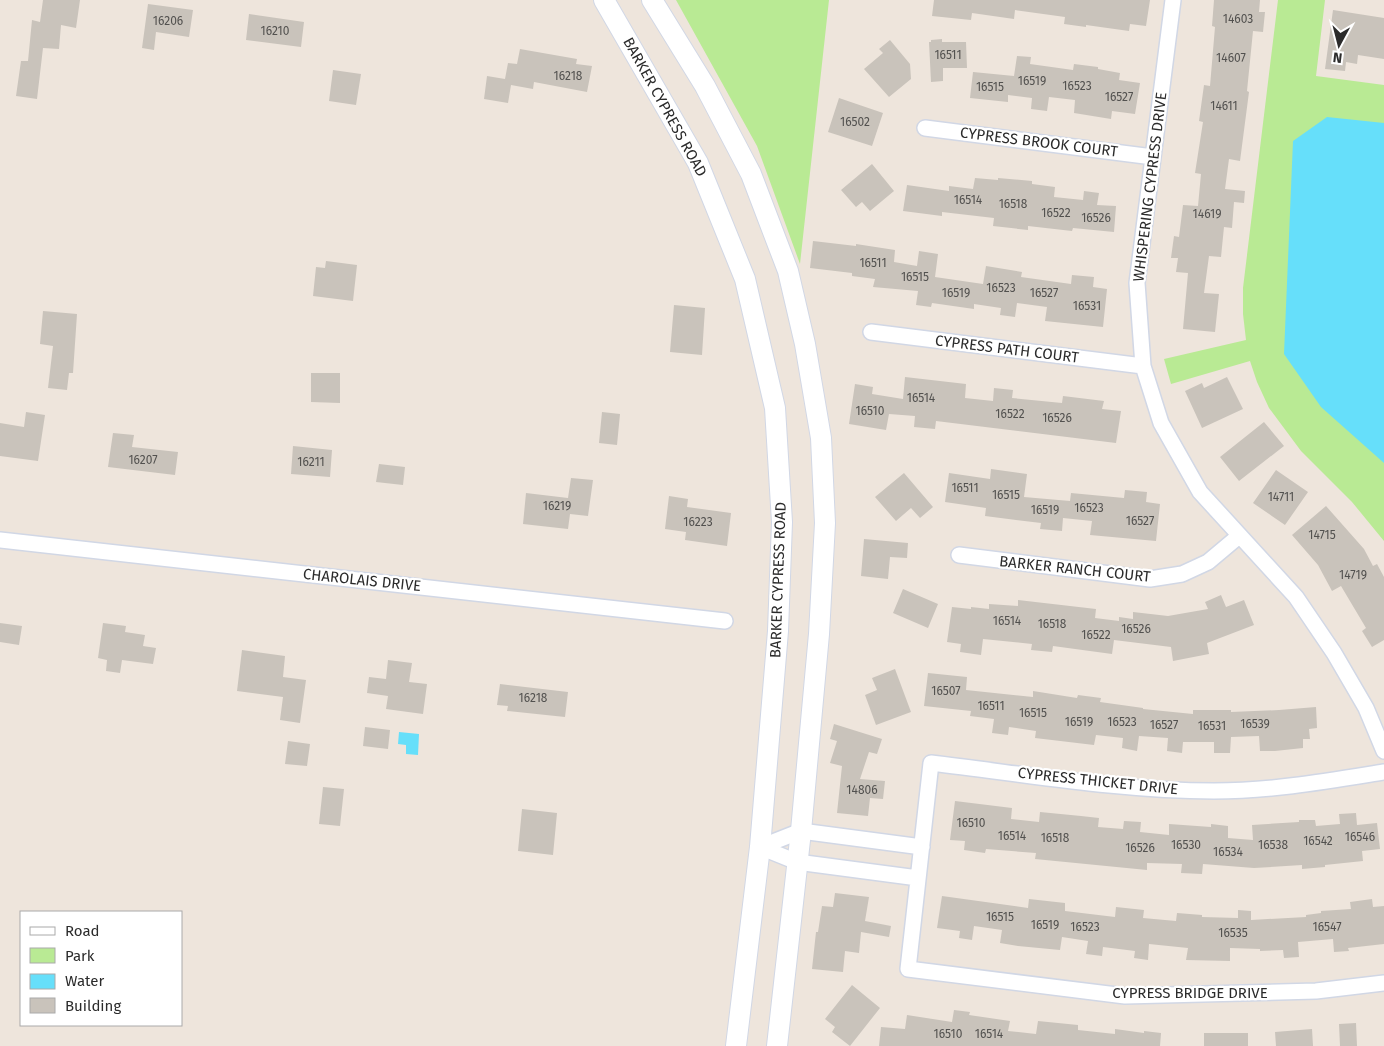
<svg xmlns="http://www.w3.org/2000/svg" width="1384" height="1046" font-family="'Fira Sans',sans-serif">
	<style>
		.green { fill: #b9ea94 }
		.water { fill: #66dffa }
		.building { fill: #c9c3bb }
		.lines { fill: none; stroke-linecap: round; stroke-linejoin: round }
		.minor-casing { stroke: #d1d7e5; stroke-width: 18 }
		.secondary-casing { stroke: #d1d7e5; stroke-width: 22 }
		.minor { stroke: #fff; stroke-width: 15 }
		.secondary { stroke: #fff; stroke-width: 20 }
		.labels { text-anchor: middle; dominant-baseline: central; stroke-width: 4.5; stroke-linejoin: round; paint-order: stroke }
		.number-label { font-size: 12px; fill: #52514f }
		.street-label { font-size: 15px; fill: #2b2b2b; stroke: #fff }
	</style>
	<rect width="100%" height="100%" fill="#eee5dc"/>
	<!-- green -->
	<path class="green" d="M676,0H829L800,264L757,146Z
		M1278,0H1325L1316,76L1384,85V541L1352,502L1301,451L1269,408L1257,382L1250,361L1171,384L1164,359L1246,340L1243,314V288Z"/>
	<!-- water -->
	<path class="water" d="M1327,117L1384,123V463L1321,407L1284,354L1293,141Z
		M399,732L419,734L418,755L406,754V745L398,744Z"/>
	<!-- building -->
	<path class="building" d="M43,0H80L76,28L61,25L59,49L43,48L37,99L16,96L21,61H28L32,20L40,22Z
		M934,0H1150L1146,26L1130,24L1129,31L1086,25V27L1064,24L1065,17L1015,10L1014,19L972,13L971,20L932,16Z
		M1214,0H1260L1259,12H1265L1263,32L1253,31L1247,91L1249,92L1240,161L1229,159L1225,189L1245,191L1244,203L1234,202L1232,228L1224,227L1221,257L1209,256L1204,293L1219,294L1215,332L1183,329L1188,273L1176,272L1178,258H1171L1174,236L1179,237L1183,205L1198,206L1201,174L1195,173L1203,122L1199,121L1204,85L1210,86L1215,27L1212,26Z
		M148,4L193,10L189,37L156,32L154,50L142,48Z
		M1333,10L1384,18V59L1358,55L1357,64L1346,62L1345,71L1325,69Z
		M249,14L304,22L301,47L246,40Z
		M942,39V42H966L967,68H943V81L931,82L929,42H931V40Z
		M890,40L910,64L911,79L889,97L864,69L883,53L879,49Z
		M520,49L577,59L576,64L592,66L587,92L534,82L533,89L511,85L508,103L484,99L487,76L505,79L508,63L517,64Z
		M1017,56L1031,57L1030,64L1073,70L1074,64L1098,67V69L1120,73L1119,80L1140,83L1135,114L1112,111L1111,119L1074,113L1075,100L1049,97L1047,111L1031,109L1032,98L1008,95V102L970,98L973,72L1014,76Z
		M333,70L361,74L356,105L329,101Z
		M839,98L883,113L872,146L828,132Z
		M872,164L894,191L870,211L862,202L856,207L841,190Z
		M975,178L998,180V178L1032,181V184L1055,187L1054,197L1083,200L1084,191L1099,193L1097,205L1116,206L1114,232L1073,228L1072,231L1028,226V230L993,226L994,218L942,212V216L903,211L907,185L949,191V186L973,189Z
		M813,241L856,246V244L895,250L894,262L917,266L919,251L938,254L935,277L983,284L986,266L1022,272L1021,277L1071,284L1072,275L1094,277L1093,287L1107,289L1103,327L1045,321L1047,307L1017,303L1015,317L1000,315L1001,308L974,304V309L932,303L931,307L916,305L918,291L873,287L875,279L852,276V273L810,268Z
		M326,261L357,265L353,301L313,296L316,267L325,268Z
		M674,305L705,308L702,355L670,352Z
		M43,311L77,314L73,373H69L67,390L48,388L53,346L40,344Z
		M311,373H340V403L311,402Z
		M905,377L966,384L965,398L993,401L994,388L1013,390L1012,398L1062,403L1063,396L1104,401L1102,409L1121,411L1116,443L936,421L935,429L914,427L915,416L889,414L886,430L849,424L855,384L873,387L872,394L903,399Z
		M1227,377L1243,409L1202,428L1185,391L1202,383L1204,388Z
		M26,412L45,415L38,461L0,456V423L24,427Z
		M602,412L620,414L617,445L599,443Z
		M1264,422L1284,446L1239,481L1220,457Z
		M113,433L134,435L132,447L178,452L175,475L108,467Z
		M293,446L332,450L330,477L291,474Z
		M379,464L405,467L403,485L376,482Z
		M991,469L1027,474L1024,497L1070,501L1071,493L1124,498L1125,490L1147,492L1146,502L1160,504L1156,541L1090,535L1092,521L1063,518L1062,531L1040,529L1041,523L985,516L986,508L945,502L949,473L990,479Z
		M1276,470L1308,492L1285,525L1253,503Z
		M904,473L933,507L920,518L911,508L896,521L875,497Z
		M571,478L593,480L588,516L570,514L568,529L523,524L526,493L568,498Z
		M669,496L688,499L687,507L731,513L727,546L685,540L686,532L665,529Z
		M1326,506L1364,549L1373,566L1377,564L1384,577V640L1372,647L1362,631L1366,628L1341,586L1332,591L1318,565L1292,535Z
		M864,539L908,543L907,558L890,557L888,579L861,576Z
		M903,589L938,604L928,628L893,613Z
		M1221,595L1226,607L1244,600L1254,625L1207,643L1209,654L1173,661L1171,647L1114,640L1112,654L1053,646L1052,652L1031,650L1032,644L983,639L981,655L960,652L961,644L947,642L952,607L971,609V607L989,609V604L1018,606V600L1096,609L1095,618L1119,621V617L1133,619V612L1168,616L1208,609L1205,602Z
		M0,623L22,626L19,645L0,642Z
		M103,623L126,626L125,632L145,635L143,646L156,648L153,664L122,660L120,673L106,671L107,660L98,658Z
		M242,650L285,656L283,677L306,680L300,723L280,720L283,697L237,691Z
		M388,660L412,663L409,682L427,684L423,714L386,709L388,696L367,693L369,677L386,679Z
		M895,669L911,712L876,725L865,695L877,690L872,678Z
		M928,673L967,677L966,690L1033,697V691L1077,698L1078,695L1101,698L1100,702L1143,708V709L1193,714V710H1231V712L1279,710L1316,707L1317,728L1309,729L1310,739H1303V748L1275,751H1260L1259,736L1231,737L1230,753H1214V742H1183L1182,753L1167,751L1168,738L1139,736L1137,751L1122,748L1123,738L1096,735L1094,745L1035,738L1036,731L1009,727L1008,735L992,733L994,719L970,716L971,711L924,706Z
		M500,684L568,692L565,717L507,711L508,706L497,705Z
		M834,724L882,739L877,754L869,752L860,779L885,781L883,799L870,798L868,816L837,813L842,766L830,763L837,741L830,739Z
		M365,727L390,730L388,749L363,746Z
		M288,741L310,744L307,766L285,764Z
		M323,787L344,789L340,826L319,824Z
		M955,801L1012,808L1011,819L1039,822L1040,812L1081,816L1099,818L1098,827L1123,829L1124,821L1141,822L1140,832L1169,835V824L1211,827V824L1228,826V838L1253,840L1252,825L1299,822V820H1315L1316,826L1340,824L1339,814L1356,813L1357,825L1377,823L1380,849L1362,851L1363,861L1325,865V867L1302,869V865L1254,868L1203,864L1202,874L1181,873L1182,864L1147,863V870L1035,859L1036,853L986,849L985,853L964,850L965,841L950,840Z
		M522,809L557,813L553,855L518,851Z
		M835,893L869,897L865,921L891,926L889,937L861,932L859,953L845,951L843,972L812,969L816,932H818L822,906L833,907Z
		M942,896L1028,908L1029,899L1065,903V911L1115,917L1116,907L1144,910L1143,918L1176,921L1177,913L1202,915V917L1238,918V910L1251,911V920L1306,917V915L1321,913V911L1351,909L1350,902L1372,899L1373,907L1384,906V944L1348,948L1349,951L1334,952L1333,939L1298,942L1299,957L1284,958L1283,950L1260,951V949L1230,948V961L1186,960L1188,948L1149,944L1148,960L1134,958L1135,951L1103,947L1102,956L1086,954L1088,941L1062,937L1060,950L1018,946L1000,943L1002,930L974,926L972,940L959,938L960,931L937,928Z
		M852,985L880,1008L850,1046L832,1032L835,1027L825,1019Z
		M954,1010L970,1012L969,1015L1010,1021L1008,1031L1036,1034L1038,1021L1078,1025V1030L1115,1034V1029L1144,1033V1031L1161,1033L1160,1046H879L881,1027L905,1029L907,1015L952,1022Z
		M1356,1023L1357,1046H1340L1339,1024Z
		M1312,1029L1313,1046H1276L1275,1032Z
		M1204,1033H1248V1046H1204Z"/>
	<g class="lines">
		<!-- minor casing -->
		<g class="minor-casing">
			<path id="minor" d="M1173,0L1137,283L1143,366L1161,423L1200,492L1296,597L1334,653L1366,708L1384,751
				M925,128L1153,157
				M871,332L1143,366
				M0,540L725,621
				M959,555L1150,579L1182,574L1208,562L1239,536
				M1384,772C1328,781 1272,791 1214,791C1120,791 1025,774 931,763L908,969L1125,996L1316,991L1384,983
				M760,847L801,831L922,847
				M760,847L797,862L918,878"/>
		</g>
		<!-- secondary casing -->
		<g class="secondary-casing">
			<path id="secondary" d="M604,0L698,163L745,279L775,408L782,522L778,631L760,847L736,1046
				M652,0L705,86L751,174L788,271L805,344L821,438L825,523L819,634L801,831L777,1046"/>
		</g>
		<!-- minor -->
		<use href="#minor" class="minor"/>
		<!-- secondary -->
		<use href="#secondary" class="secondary"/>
	</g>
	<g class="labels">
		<!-- number labels -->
		<g class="number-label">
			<text x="1238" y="19">14603</text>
			<text x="168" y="21">16206</text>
			<text x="275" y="31">16210</text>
			<text x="948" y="55">16511</text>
			<text x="1231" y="58">14607</text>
			<text x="568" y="76">16218</text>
			<text x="1032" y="81">16519</text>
			<text x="1077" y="86">16523</text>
			<text x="990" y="87">16515</text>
			<text x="1119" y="97">16527</text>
			<text x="1224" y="106">14611</text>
			<text x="855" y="122">16502</text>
			<text x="968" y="200">16514</text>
			<text x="1013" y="204">16518</text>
			<text x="1056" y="213">16522</text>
			<text x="1207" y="214">14619</text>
			<text x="1096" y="218">16526</text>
			<text x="873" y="263">16511</text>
			<text x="915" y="277">16515</text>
			<text x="1001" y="288">16523</text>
			<text x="956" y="293">16519</text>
			<text x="1044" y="293">16527</text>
			<text x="1087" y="306">16531</text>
			<text x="921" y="398">16514</text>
			<text x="870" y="411">16510</text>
			<text x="1010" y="414">16522</text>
			<text x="1057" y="418">16526</text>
			<text x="143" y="460">16207</text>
			<text x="311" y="462">16211</text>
			<text x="965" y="488">16511</text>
			<text x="1006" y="495">16515</text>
			<text x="1281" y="497">14711</text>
			<text x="557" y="506">16219</text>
			<text x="1089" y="508">16523</text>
			<text x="1045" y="510">16519</text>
			<text x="1140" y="521">16527</text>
			<text x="698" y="522">16223</text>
			<text x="1322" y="535">14715</text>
			<text x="1353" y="575">14719</text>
			<text x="1007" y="621">16514</text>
			<text x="1052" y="624">16518</text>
			<text x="1136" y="629">16526</text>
			<text x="1096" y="635">16522</text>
			<text x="946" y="691">16507</text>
			<text x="533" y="698">16218</text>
			<text x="991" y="706">16511</text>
			<text x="1033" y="713">16515</text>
			<text x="1079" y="722">16519</text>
			<text x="1122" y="722">16523</text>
			<text x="1255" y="724">16539</text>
			<text x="1164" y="725">16527</text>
			<text x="1212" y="726">16531</text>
			<text x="862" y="790">14806</text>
			<text x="971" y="823">16510</text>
			<text x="1012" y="836">16514</text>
			<text x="1360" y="837">16546</text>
			<text x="1055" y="838">16518</text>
			<text x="1318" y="841">16542</text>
			<text x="1186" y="845">16530</text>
			<text x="1273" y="845">16538</text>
			<text x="1140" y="848">16526</text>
			<text x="1228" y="852">16534</text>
			<text x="1000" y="917">16515</text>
			<text x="1045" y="925">16519</text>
			<text x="1085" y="927">16523</text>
			<text x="1327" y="927">16547</text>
			<text x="1233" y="933">16535</text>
			<text x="948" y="1034">16510</text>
			<text x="989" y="1034">16514</text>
		</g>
		<!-- street labels -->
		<g class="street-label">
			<text transform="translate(665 107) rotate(61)">BARKER CYPRESS ROAD</text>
			<text transform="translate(1039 142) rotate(7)">CYPRESS BROOK COURT</text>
			<text transform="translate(1150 187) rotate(-83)">WHISPERING CYPRESS DRIVE</text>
			<text transform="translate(1007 349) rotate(7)">CYPRESS PATH COURT</text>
			<text transform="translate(1075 569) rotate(6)">BARKER RANCH COURT</text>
			<text transform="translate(362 580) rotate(6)">CHAROLAIS DRIVE</text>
			<text transform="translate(778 580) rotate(-88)">BARKER CYPRESS ROAD</text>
			<text transform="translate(1098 781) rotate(6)">CYPRESS THICKET DRIVE</text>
			<text x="1190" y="993">CYPRESS BRIDGE DRIVE</text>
		</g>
	</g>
	<!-- legend -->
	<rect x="20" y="911" width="162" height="115" fill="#ffffff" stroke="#aaaaaa"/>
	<rect x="30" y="927" width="25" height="8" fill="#ffffff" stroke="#aaaaaa"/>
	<text x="65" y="936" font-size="15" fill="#2b2b2b">Road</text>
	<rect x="30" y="948" width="25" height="15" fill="#b9ea94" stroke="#aaaaaa"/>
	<text x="65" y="961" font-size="15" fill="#2b2b2b">Park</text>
	<rect x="30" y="974" width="25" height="15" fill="#66dffa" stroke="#aaaaaa"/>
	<text x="65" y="986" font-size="15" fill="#2b2b2b">Water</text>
	<rect x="30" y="998" width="25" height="15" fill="#c9c3bb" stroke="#aaaaaa"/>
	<text x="65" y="1011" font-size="15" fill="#2b2b2b">Building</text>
	<!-- north arrow -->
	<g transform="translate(1339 45) rotate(187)" stroke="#ffffff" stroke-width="4" paint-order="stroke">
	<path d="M0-4L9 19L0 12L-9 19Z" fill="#2b2b2b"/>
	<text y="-8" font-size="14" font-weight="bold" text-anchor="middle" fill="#2b2b2b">N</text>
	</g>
</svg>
